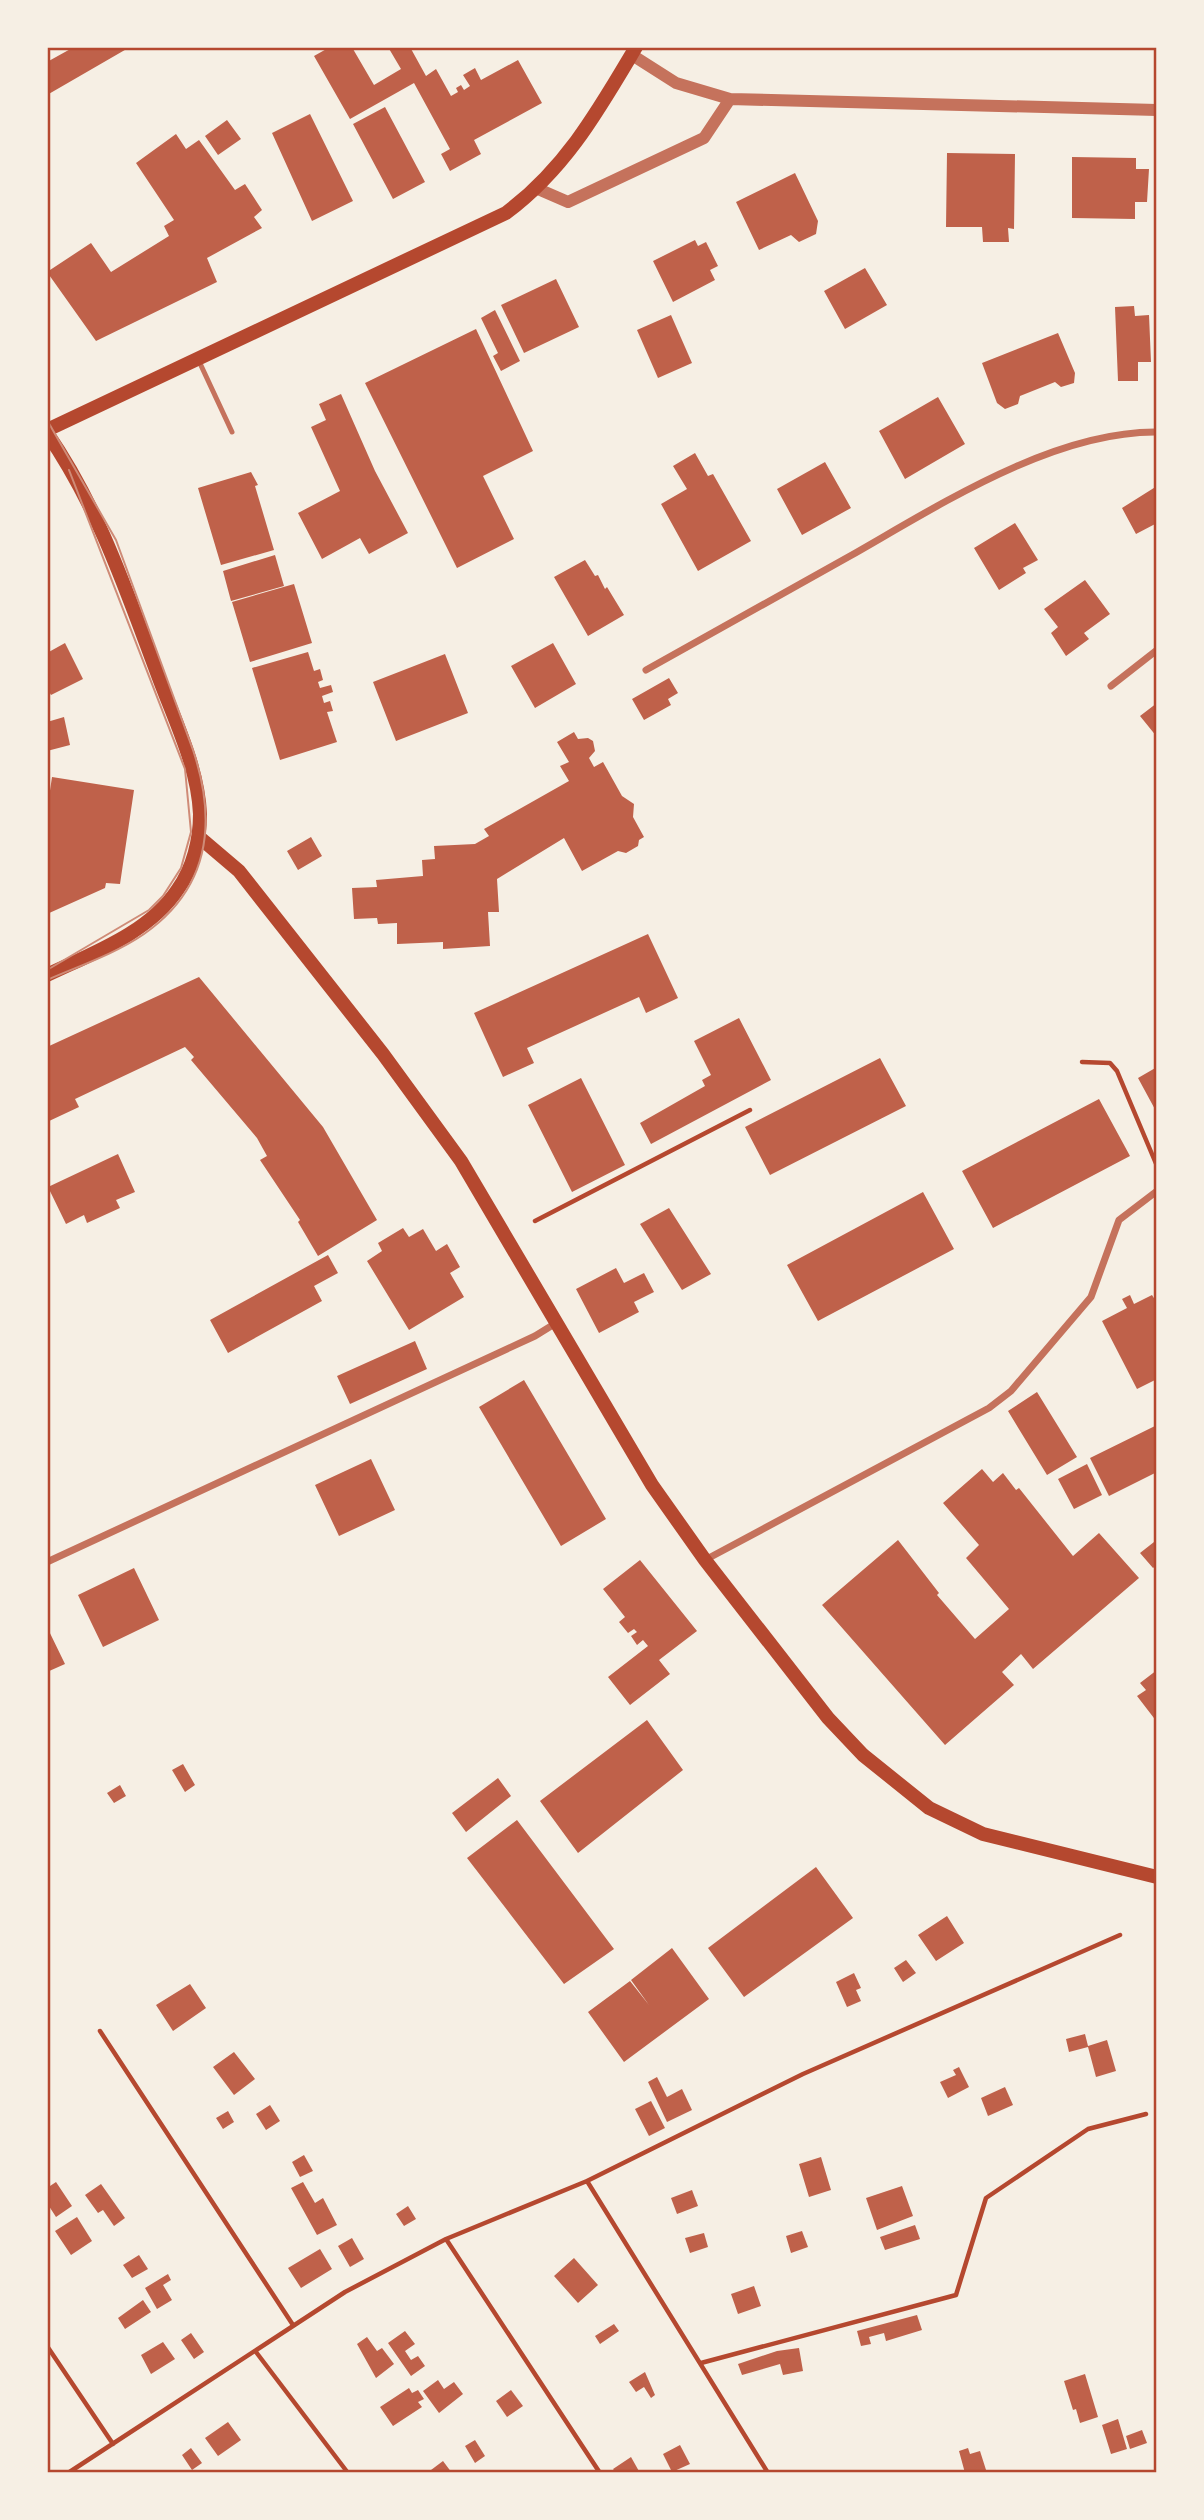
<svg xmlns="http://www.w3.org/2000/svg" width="1204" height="2520" font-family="Ubuntu,sans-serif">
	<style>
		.building { fill: #bf614a }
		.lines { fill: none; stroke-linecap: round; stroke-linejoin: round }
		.path { stroke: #b5482f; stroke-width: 4.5 }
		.service { stroke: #c5725c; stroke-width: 5 }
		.minor { stroke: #c5725c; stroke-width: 7 }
		.tertiary { stroke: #c5725c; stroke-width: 12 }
		.secondary { stroke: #b5482f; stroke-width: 14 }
		.tram { stroke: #cf8b77; stroke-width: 2 }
		.neatline { fill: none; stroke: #b5482f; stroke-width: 2.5 }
	</style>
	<rect width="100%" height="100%" fill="#f6efe4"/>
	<!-- building -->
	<path class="building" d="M74,47H130L47,95V62Z
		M330,47H357L353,49L374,85L401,69L388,47H410L426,76L436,69L451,96L458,92L456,88L461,85L464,90L470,86L463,75L475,68L481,80L518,60L542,103L474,140L481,154L450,171L441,154L450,149L414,83L350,119L314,56Z
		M385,107L425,182L393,199L353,124Z
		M310,114L353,201L312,221L272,133Z
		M227,120L241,139L218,155L205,136Z
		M176,134L186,149L199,140L235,190L245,184L262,210L254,217L262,228L207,258L217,282L96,341L47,272L91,243L111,272L169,236L164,226L174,220L136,163Z
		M947,153L1015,154L1014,229L1008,228L1009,242H983L982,227H946Z
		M1072,157L1136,158V169H1149L1147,202H1135V219L1072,218Z
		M795,173L818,221L816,234L799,242L791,235L759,250L736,202Z
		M695,240L698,246L706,242L718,266L710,270L715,280L673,302L653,261Z
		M865,268L887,305L845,329L824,291Z
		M556,279L579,327L524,353L501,305Z
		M1134,306L1135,316L1149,315L1151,362H1138V381H1118L1115,307Z
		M495,310L520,361L501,371L493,356L498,353L481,318Z
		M671,315L692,363L658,378L637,330Z
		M476,329L533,451L483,476L514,539L457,568L365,383Z
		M1058,333L1075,373L1074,383L1061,387L1055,382L1020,396L1018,404L1005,409L997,403L982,363Z
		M341,394L375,471L408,533L369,554L360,538L322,559L298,513L340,491L311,427L326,420L319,404Z
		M938,397L965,444L905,479L879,431Z
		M695,453L708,476L713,474L751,541L698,571L661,504L687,489L673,466Z
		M825,462L851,508L802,535L777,489Z
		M251,472L258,485L255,486L274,550L221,565L198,488Z
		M1157,486V523L1136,534L1122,508Z
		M1015,523L1038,560L1023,568L1026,573L999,590L974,548Z
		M275,555L284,586L231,601L223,571Z
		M585,560L595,576L598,575L605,589L607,587L624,615L588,636L554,577Z
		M1085,580L1110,614L1084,633L1089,639L1066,656L1051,633L1058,627L1044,609Z
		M294,584L312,643L250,662L232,602Z
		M65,643L83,679L51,695L47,688V653Z
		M553,643L576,684L535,708L511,666Z
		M308,652L314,671L320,669L323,680L318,682L320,688L331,685L333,692L322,696L324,703L330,701L333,711L327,712L337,742L280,760L252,668Z
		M445,654L468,713L396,741L373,682Z
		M669,678L678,693L668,699L671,705L644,720L632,699Z
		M1157,703V737L1140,716Z
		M64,717L70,745L47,751V722Z
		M574,732L578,739L588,738L593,741L595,751L589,758L594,767L603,762L622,796L634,804L633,817L644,837L639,840L638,846L626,853L618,851L582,871L564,838L497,879L499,912H488L490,946L443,949V942L397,944V923L378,924L377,918L354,919L352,888L377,887L376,880L423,876L422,860L435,859L434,846L475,844L489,836L484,829L569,781L560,766L569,762L557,742Z
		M52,777L134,790L120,884L106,883L105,888L47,914V811Z
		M311,837L322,856L298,870L287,851Z
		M648,934L678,998L646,1013L639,997L527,1048L534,1063L503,1077L474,1013Z
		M199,977L323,1127L377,1220L318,1256L298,1222L300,1220L260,1160L267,1156L257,1138L191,1060L194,1057L185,1047L75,1099L79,1107L47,1122V1047Z
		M739,1018L771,1080L651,1144L640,1123L705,1086L702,1080L711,1075L694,1041Z
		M880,1058L906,1106L770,1175L745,1127Z
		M1157,1067V1113L1138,1078Z
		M581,1078L625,1165L572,1192L528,1105Z
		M1099,1099L1130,1156L993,1228L962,1171Z
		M118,1154L135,1192L116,1200L120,1208L87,1223L84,1215L66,1224L48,1187Z
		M923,1192L954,1249L818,1321L787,1265Z
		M669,1208L711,1274L682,1290L640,1224Z
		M403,1228L409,1237L423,1229L436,1251L447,1244L460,1267L450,1273L464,1297L409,1330L367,1261L382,1251L378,1243Z
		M328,1255L338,1273L314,1286L322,1301L228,1353L210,1320Z
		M616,1268L624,1283L644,1273L654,1292L634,1302L639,1312L599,1333L576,1289Z
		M1130,1295L1134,1304L1152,1295L1157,1303V1379L1137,1389L1102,1321L1127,1308L1122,1299Z
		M415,1341L427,1369L350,1404L337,1376Z
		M524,1380L606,1519L561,1546L479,1407Z
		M1037,1392L1077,1457L1047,1475L1008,1411Z
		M1157,1425V1472L1109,1496L1090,1458Z
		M371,1459L395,1510L339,1536L315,1485Z
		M1087,1464L1102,1495L1074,1509L1058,1479Z
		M982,1469L993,1482L1003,1473L1016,1490L1019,1488L1073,1556L1099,1533L1139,1578L1033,1669L1021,1654L1002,1672L1014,1685L945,1745L822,1605L898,1540L939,1593L937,1595L975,1639L1009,1609L966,1558L979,1545L943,1503Z
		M1154,1542L1157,1545V1565L1153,1568L1140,1553Z
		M640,1560L697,1631L659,1660L670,1674L630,1705L608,1677L648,1646L643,1640L637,1645L631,1636L637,1632L634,1629L628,1633L619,1622L625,1617L603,1589Z
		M134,1568L159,1620L103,1647L78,1595Z
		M47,1627L65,1664L47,1672Z
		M1157,1670V1722L1137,1696L1146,1690L1140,1683Z
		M647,1720L683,1770L578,1853L540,1801Z
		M183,1764L195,1785L185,1792L172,1770Z
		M498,1778L511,1796L466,1832L452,1813Z
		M120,1785L126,1796L114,1803L107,1793Z
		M517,1820L614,1949L564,1984L467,1858Z
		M816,1867L853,1918L744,1997L708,1948Z
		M947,1916L964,1943L936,1961L918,1935Z
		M672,1948L709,1999L624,2062L588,2012L630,1981L649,2005L631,1980Z
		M906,1960L916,1973L903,1982L894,1968Z
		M854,1973L861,1988L856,1990L861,2001L847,2007L836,1982Z
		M190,1984L206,2008L173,2031L156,2005Z
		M1085,2034L1088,2046L1107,2040L1116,2071L1096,2077L1088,2047L1069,2052L1066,2039Z
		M234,2052L255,2079L234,2095L213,2067Z
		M959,2067L969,2087L948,2098L940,2082L956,2075L953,2070Z
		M657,2077L667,2097L682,2089L692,2110L667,2122L648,2082Z
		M1005,2087L1013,2105L988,2116L981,2098Z
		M651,2101L665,2128L649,2136L635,2109Z
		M270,2105L280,2121L266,2130L256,2114Z
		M228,2111L234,2122L223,2129L216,2118Z
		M304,2155L313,2171L300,2177L292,2162Z
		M821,2157L831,2190L809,2197L799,2164Z
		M56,2182L72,2206L56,2217L47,2203V2188Z
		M303,2182L315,2203L323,2198L337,2225L317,2235L291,2188Z
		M101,2184L125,2218L114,2226L103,2210L98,2213L85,2195Z
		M902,2186L913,2216L877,2230L866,2198Z
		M692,2190L698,2206L677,2214L671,2198Z
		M408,2206L416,2219L404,2226L396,2214Z
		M77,2217L92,2241L71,2255L55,2231Z
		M915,2225L920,2239L885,2250L880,2237Z
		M802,2231L808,2247L791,2253L786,2236Z
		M704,2233L708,2247L690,2253L685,2238Z
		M352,2238L364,2259L350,2267L338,2246Z
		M320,2249L332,2269L301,2288L288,2268Z
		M139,2255L148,2269L132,2278L123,2265Z
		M574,2258L598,2285L578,2303L554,2276Z
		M168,2274L171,2280L163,2285L172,2300L157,2309L145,2288Z
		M754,2286L761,2306L738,2314L731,2294Z
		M143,2300L151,2312L125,2329L118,2318Z
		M917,2315L922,2330L886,2341L884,2333L869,2337L871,2344L861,2346L857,2331Z
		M614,2324L619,2331L600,2344L595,2336Z
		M405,2331L415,2344L405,2351L411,2360L418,2356L425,2366L411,2376L388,2343Z
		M191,2333L204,2352L194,2359L181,2340Z
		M367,2337L377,2351L382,2348L394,2364L376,2378L357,2344Z
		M163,2342L175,2359L151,2374L141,2355Z
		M799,2348L803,2371L783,2375L780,2364L742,2375L738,2364L777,2351Z
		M645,2372L655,2395L651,2398L644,2387L636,2392L629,2382Z
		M1085,2374L1098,2417L1080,2423L1076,2409L1073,2410L1064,2381Z
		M438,2380L444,2389L454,2382L463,2394L439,2413L423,2391Z
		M409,2388L412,2393L418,2390L424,2399L418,2402L422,2407L393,2426L380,2407Z
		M511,2390L523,2406L507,2417L496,2401Z
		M1118,2419L1127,2449L1111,2454L1102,2425Z
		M228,2422L241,2440L218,2456L205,2438Z
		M1142,2430L1147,2443L1130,2449L1126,2436Z
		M475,2440L485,2456L475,2463L465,2446Z
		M680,2445L690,2464L672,2472L663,2454Z
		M191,2448L202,2463L192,2470L182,2455Z
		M968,2448L970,2454L980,2451L987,2473H965L959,2451Z
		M631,2457L640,2473H616L613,2469Z
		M443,2461L452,2473H427Z"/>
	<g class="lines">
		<!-- path -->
		<path class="path" d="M1082,1062L1110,1063L1117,1071L1157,1166
			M535,1221L750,1110
			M100,2031L293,2325
			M587,2181L768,2473
			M446,2239L600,2473
			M47,2346L113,2444
			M256,2352L348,2473
			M701,2363L956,2295L986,2198L1088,2129L1146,2114
			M68,2473L345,2292L446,2239L587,2181L803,2074L1120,1935"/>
		<!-- service -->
		<path class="service" d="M198,359L232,432"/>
		<!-- minor -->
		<path class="minor" d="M646,670C714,632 782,594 850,556C938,506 1053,431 1157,432
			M1111,686L1157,650
			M705,1560L989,1408L1011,1391L1091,1297L1119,1220L1157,1191
			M47,1562L535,1336L556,1323"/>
		<!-- tertiary -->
		<path class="tertiary" d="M632,55L676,83L730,99L1157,110
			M538,189L568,202L704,138L730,99"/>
		<!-- secondary -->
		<path class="secondary" d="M47,430L506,213C566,168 598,111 636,47
			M47,433C99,508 127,593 159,678C175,721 198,767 200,814C200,840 193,868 178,889C149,933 93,953 47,975
			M199,837L239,871L383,1054L461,1161L652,1485L705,1560L828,1718L863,1755L929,1808L983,1834L1157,1877"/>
		<!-- tram -->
		<path class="tram" d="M47,420L116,540L193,750C217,822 210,888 144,934C115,954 79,966 47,980
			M47,970L149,910L163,896L181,868L191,832L185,769L69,470"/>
	</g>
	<!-- border -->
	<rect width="1204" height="2520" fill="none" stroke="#f6efe4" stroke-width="98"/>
	<rect x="49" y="49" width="1106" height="2422" class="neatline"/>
</svg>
